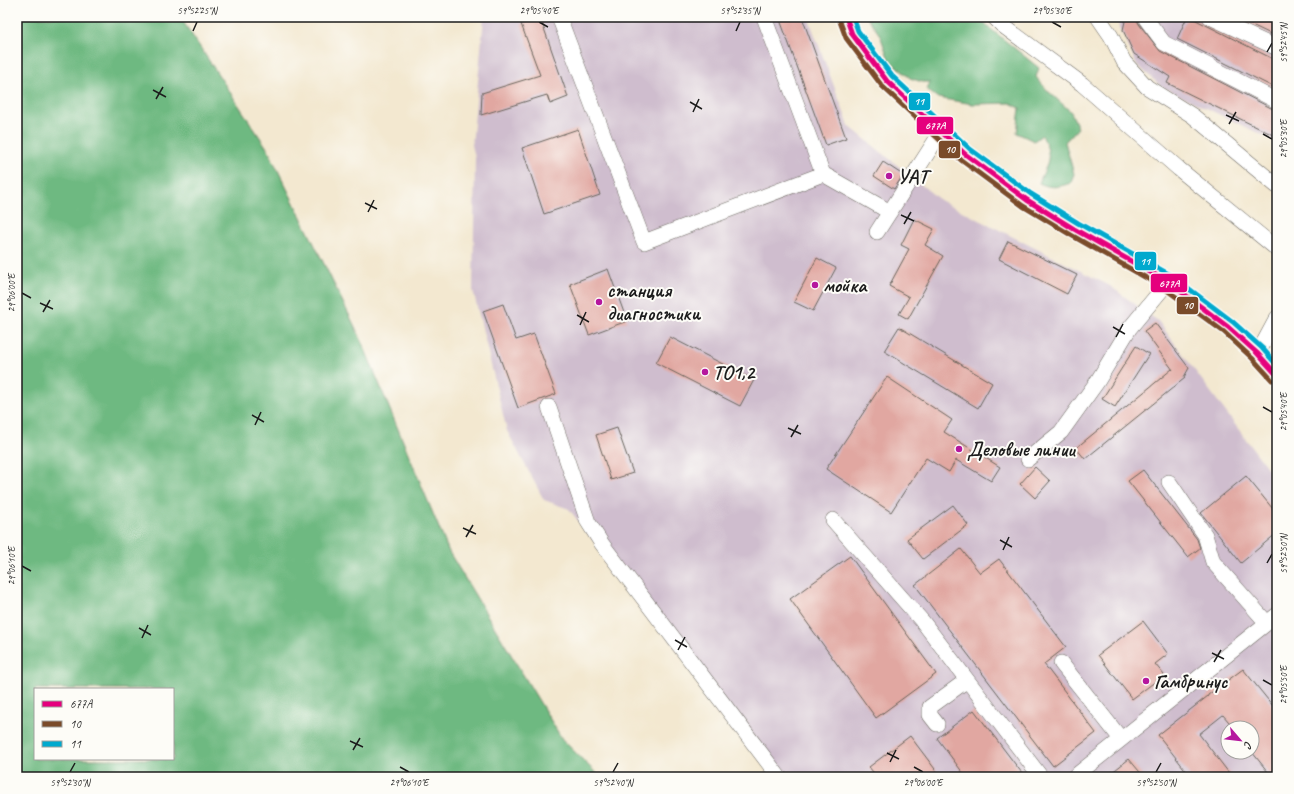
<svg xmlns="http://www.w3.org/2000/svg" width="1294" height="794" font-family="Caveat,sans-serif">
	<style>
		.industrial { fill: #cfbdce; fill-rule: evenodd }
		.forest { fill: #6eb981; stroke: #456a4e; fill-rule: evenodd }
		.building { fill: #e1a7a1 }
		.lines { fill: none; stroke-linecap: round; stroke-linejoin: round }
		.minor-casing { stroke: #67635b; stroke-width: 16 }
		.major-casing { stroke: #67635b; stroke-width: 20 }
		.minor { stroke: #fff; stroke-width: 15 }
		.major { stroke: #fff; stroke-width: 19 }
		.bus-1-casing { stroke: #fdfcf7; stroke-width: 8 }
		.bus-2-casing { stroke: #fdfcf7; stroke-width: 8 }
		.bus-3-casing { stroke: #fdfcf7; stroke-width: 8 }
		.bus-1 { stroke: #e5007d; stroke-width: 5 }
		.bus-2 { stroke: #7a4b2a; stroke-width: 5 }
		.bus-3 { stroke: #00a9ce; stroke-width: 5 }
		.ticks { fill: none; stroke: #1c1c1c; stroke-width: 1.5 }
		.poi-dot { fill: #b5179e; stroke: #fdfcf7; stroke-width: 1.5 }
		.labels { text-anchor: middle; dominant-baseline: central; stroke-width: 4; stroke-linejoin: round; paint-order: stroke }
		.poi-label { font-size: 20px; font-weight: bold; fill: #1c1c1c; stroke: #fdfcf7; text-anchor: start }
		.line-badge { stroke: #fdfcf7; stroke-width: 1.5 }
		.badge-label { font-size: 11px; text-anchor: middle; font-weight: bold; fill: #fff }
		.neatline { fill: none; stroke: #1c1c1c; stroke-width: 1.5 }
		.ticks-label { font-size: 10px; text-anchor: middle; fill: #1c1c1c }
	</style>
	<rect width="100%" height="100%" fill="#fdfcf7"/>
	<filter id="ink" filterUnits="userSpaceOnUse"><feTurbulence type="fractalNoise" baseFrequency=".025" numOctaves="2"/><feDisplacementMap in="SourceGraphic" scale="8" xChannelSelector="R" yChannelSelector="G"/><feConvolveMatrix kernelMatrix="1 2 1 2 8 2 1 2 1" color-interpolation-filters="sRGB"/></filter>
	<filter id="wash" filterUnits="userSpaceOnUse"><feTurbulence type="fractalNoise" baseFrequency=".012" numOctaves="4" result="noise"/><feDisplacementMap in="SourceGraphic" scale="16" xChannelSelector="R" yChannelSelector="G"/><feGaussianBlur stdDeviation="0.9" result="paint"/><feColorMatrix in="noise" values="0 0 0 0 0 0 0 0 0 0 0 0 0 0 0 0 0 1.4 0 .05"/><feComposite in="paint" operator="in"/></filter>
	<g filter="url(#wash)">
		<rect width="100%" height="100%" fill="#f3e8d0"/>
		<!-- industrial -->
		<path class="industrial" d="M484,17H808L849,126L940,200L1110,286L1158,321L1277,481V777H776L569,509L544,500L507,431L473,290L475,158L472,145ZM1228,728H1252V752H1228Z
			M1115,17H1277V142L1162,87L1137,65Z"/>
		<!-- forest -->
		<path class="forest" d="M17,17H180L267,148L359,335L449,552L562,739L600,777H17ZM35,689H173V759H35Z
			M867,17H976L1039,68L1036,77L1048,91L1071,112L1078,128L1065,142L1074,174L1071,183C1058,187 1052,189 1039,183C1048,161 1053,158 1042,135L1034,141L1017,133L1020,108L1010,103L973,104L938,98L927,90L930,82H922L910,78L889,60L880,35Z"/>
		<g id="blocks">
			<!-- building -->
			<path class="building" d="M540,17L568,97L550,104L547,95L481,115L482,93L540,75L521,24Z
				M779,17H802L846,138L826,145Z
				M1126,17H1137V20L1139,24L1160,51L1273,109L1277,110V137L1167,83L1170,77L1134,54L1123,30Z
				M1187,17H1190L1277,61V89L1177,39Z
				M1235,17H1277V37Z
				M578,129L600,195L544,214L522,148Z
				M883,162L903,175L894,189L874,176Z
				M914,219L934,229L925,245L943,256L908,319L899,314L909,297L889,286L909,249L901,245Z
				M1008,241L1077,275L1067,294L999,259Z
				M817,258L836,268L813,311L794,302Z
				M608,269L627,321L589,335L570,284Z
				M503,304L516,340L534,334L556,394L518,408L483,311Z
				M1155,323L1189,368L1184,377L1185,378L1085,459L1076,448L1172,369L1173,370L1144,331Z
				M899,327L992,383L978,408L884,351Z
				M670,337L754,380L740,406L656,363Z
				M1136,346L1149,354L1115,407L1102,399Z
				M887,377L952,420L944,432L1000,467L991,481L956,460L949,472L926,458L891,512L826,469Z
				M617,428L633,473L611,480L596,435Z
				M1035,467L1050,481L1035,498L1020,484Z
				M1143,470L1197,539L1200,548L1188,557L1128,481Z
				M1246,476L1277,514V533L1241,563L1201,513Z
				M953,505L968,525L923,559L907,539Z
				M961,549L980,573L999,559L1066,647L1044,664L1096,733L1053,766L915,585Z
				M850,556L936,674L876,718L790,599Z
				M1143,621L1168,654L1155,664L1164,675L1132,699L1098,655Z
				M1243,669L1277,711V773L1272,777L1252,752V728H1234L1223,715L1199,734L1232,777H1191L1158,735L1208,696V695Z
				M974,710L1025,777H966L937,738Z
				M910,736L941,777H877L869,767Z
				M1129,759L1144,777H1106Z"/>
		</g>
	</g>
	<g filter="url(#ink)">
		<use href="#blocks" fill-opacity="0" stroke="#67635b" stroke-width="1"/>
		<g class="lines">
			<!-- minor casing -->
			<g class="minor-casing">
				<path id="minor" d="M559,17L644,242L823,174
					M764,17L823,174L890,212
					M994,17L1002,25L1082,84L1179,169L1277,249
					M1098,17L1111,36L1124,62L1147,87L1193,116L1277,186
					M1149,17L1146,19L1164,43L1277,101
					M1210,17L1277,48
					M877,232L941,132
					M1257,353L1263,344L1277,318
					M549,407L588,522L602,544L779,777
					M1028,459L1061,432L1097,382L1129,329L1168,282
					M1169,482L1205,535L1213,562L1267,623
					M833,520L923,622L1041,777
					M1061,663L1121,739
					M937,724L930,715V707L967,680
					M1074,777L1277,615"/>
			</g>
			<!-- major casing -->
			<g class="major-casing">
				<path id="major" d="M846,17L852,34L887,81L941,132L965,154L992,175L1027,200L1074,229L1168,282L1228,327L1257,353L1277,375"/>
			</g>
			<!-- minor -->
			<use href="#minor" class="minor"/>
			<!-- major -->
			<use href="#major" class="major"/>
			<!-- bus-1 casing -->
			<g class="bus-1-casing">
				<path id="bus-1" d="M846,17L852,34L887,81L965,154L1027,200L1074,229L1168,282L1228,327L1257,353L1277,375"/>
			</g>
			<!-- bus-2 casing -->
			<g class="bus-2-casing">
				<path id="bus-2" d="M839,19L846,38L882,86L961,160L1023,206L1071,235L1164,288L1224,332L1252,358L1272,380"/>
			</g>
			<!-- bus-3 casing -->
			<g class="bus-3-casing">
				<path id="bus-3" d="M853,17L858,31L892,76L970,149L1031,194L1078,223L1172,276L1233,322L1262,348L1277,365"/>
			</g>
			<!-- bus-1 -->
			<use href="#bus-1" class="bus-1"/>
			<!-- bus-2 -->
			<use href="#bus-2" class="bus-2"/>
			<!-- bus-3 -->
			<use href="#bus-3" class="bus-3"/>
		</g>
	</g>
	<!-- ticks -->
	<path class="ticks" d="M539,22L548,27M1052,22L1061,27M193,31L197,22M736,31L740,22M1267,52L1272,43M153,90L166,97M156,99L163,87M690,102L702,109M693,112L699,99M1226,115L1239,121M1229,124L1236,112M1263,134L1272,139M365,203L377,209M368,212L374,200M901,215L914,221M904,224L911,212M22,293L31,298M40,303L53,309M43,312L50,300M577,315L589,322M580,325L586,312M1113,327L1125,334M1116,337L1123,324M1263,407L1272,412M252,415L264,422M255,425L261,412M788,428L801,434M791,437L798,425M463,528L476,534M466,537L473,525M1000,540L1012,547M1003,550L1009,537M1267,563L1272,554M22,566L31,571M139,628L151,635M142,638L148,625M675,640L687,647M678,650L685,637M1212,653L1224,659M1214,662L1221,650M1263,680L1272,685M350,741L363,747M353,750L360,738M887,753L899,759M890,762L896,750M400,767L409,772M914,767L923,772M70,772L75,763M613,772L618,763M1156,772L1161,763"/>
	<!-- markers -->
	<g class="poi-dot">
		<circle cx="889" cy="176" r="4"/>
		<circle cx="815" cy="285" r="4"/>
		<circle cx="599" cy="302" r="4"/>
		<circle cx="705" cy="372" r="4"/>
		<circle cx="959" cy="449" r="4"/>
		<circle cx="1146" cy="681" r="4"/>
	</g>
	<g class="labels">
		<!-- poi labels -->
		<g class="poi-label">
			<text x="897" y="176">УАТ</text>
			<text x="823" y="285">мойка</text>
			<text x="607" y="290">станция<tspan x="607" dy="23">диагностики</tspan></text>
			<text x="713" y="372">ТО1,2</text>
			<text x="967" y="449">Деловые линии</text>
			<text x="1154" y="681">Гамбринус</text>
		</g>
	</g>
	<g class="line-badge">
		<rect x="908" y="92" width="23" height="19" rx="4" fill="#00a9ce"/>
		<rect x="916" y="116" width="38" height="19" rx="4" fill="#e5007d"/>
		<rect x="938" y="140" width="23" height="19" rx="4" fill="#7a4b2a"/>
		<rect x="1134" y="251" width="23" height="20" rx="4" fill="#00a9ce"/>
		<rect x="1150" y="273" width="38" height="20" rx="4" fill="#e5007d"/>
		<rect x="1176" y="296" width="23" height="19" rx="4" fill="#7a4b2a"/>
	</g>
	<g class="badge-label">
		<text x="919" y="105">11</text>
		<text x="935" y="129">677А</text>
		<text x="950" y="153">10</text>
		<text x="1145" y="265">11</text>
		<text x="1169" y="287">677А</text>
		<text x="1188" y="309">10</text>
	</g>
	<!-- margin -->
	<rect width="1294" height="794" fill="none" stroke="#fdfcf7" stroke-width="44"/>
	<!-- legend -->
	<rect x="34" y="688" width="140" height="72" fill="#fdfcf7" stroke="#a3a29f"/>
	<rect x="42" y="701" width="20" height="6" fill="#e5007d" stroke="#a3a29f"/>
	<text x="70" y="708" font-size="12" fill="#1c1c1c">677А</text>
	<rect x="42" y="721" width="20" height="6" fill="#7a4b2a" stroke="#a3a29f"/>
	<text x="70" y="728" font-size="12" fill="#1c1c1c">10</text>
	<rect x="42" y="741" width="20" height="6" fill="#00a9ce" stroke="#a3a29f"/>
	<text x="70" y="748" font-size="12" fill="#1c1c1c">11</text>
	<!-- north arrow -->
	<g transform="translate(1240 740) rotate(118)"><circle r="19" fill="#fdfcf7" stroke="#a3a29f"/>
	<path d="M0-3L7 15L0 10L-7 15Z" fill="#b5179e"/>
	<text y="-6" font-size="11" font-weight="bold" text-anchor="middle" fill="#1c1c1c">С</text>
	</g>
	<rect x="22" y="22" width="1250" height="750" class="neatline"/>
	<g class="ticks-label">
		<text x="197" y="14">59°52'25"N</text>
		<text x="539" y="14">29°05'40"E</text>
		<text x="740" y="14">59°52'35"N</text>
		<text x="1052" y="14">29°05'30"E</text>
		<text transform="translate(1283 43) rotate(-90)" y="4">59°52'45"N</text>
		<text transform="translate(1283 139) rotate(-90)" y="4">29°05'30"E</text>
		<text transform="translate(11 293) rotate(-90)" y="4">29°06'00"E</text>
		<text transform="translate(1283 412) rotate(-90)" y="4">29°05'40"E</text>
		<text transform="translate(1283 554) rotate(-90)" y="4">59°52'50"N</text>
		<text transform="translate(11 566) rotate(-90)" y="4">29°06'10"E</text>
		<text transform="translate(1283 685) rotate(-90)" y="4">29°05'50"E</text>
		<text x="70" y="786">59°52'30"N</text>
		<text x="409" y="786">29°06'10"E</text>
		<text x="613" y="786">59°52'40"N</text>
		<text x="923" y="786">29°06'00"E</text>
		<text x="1156" y="786">59°52'50"N</text>
	</g>
</svg>
